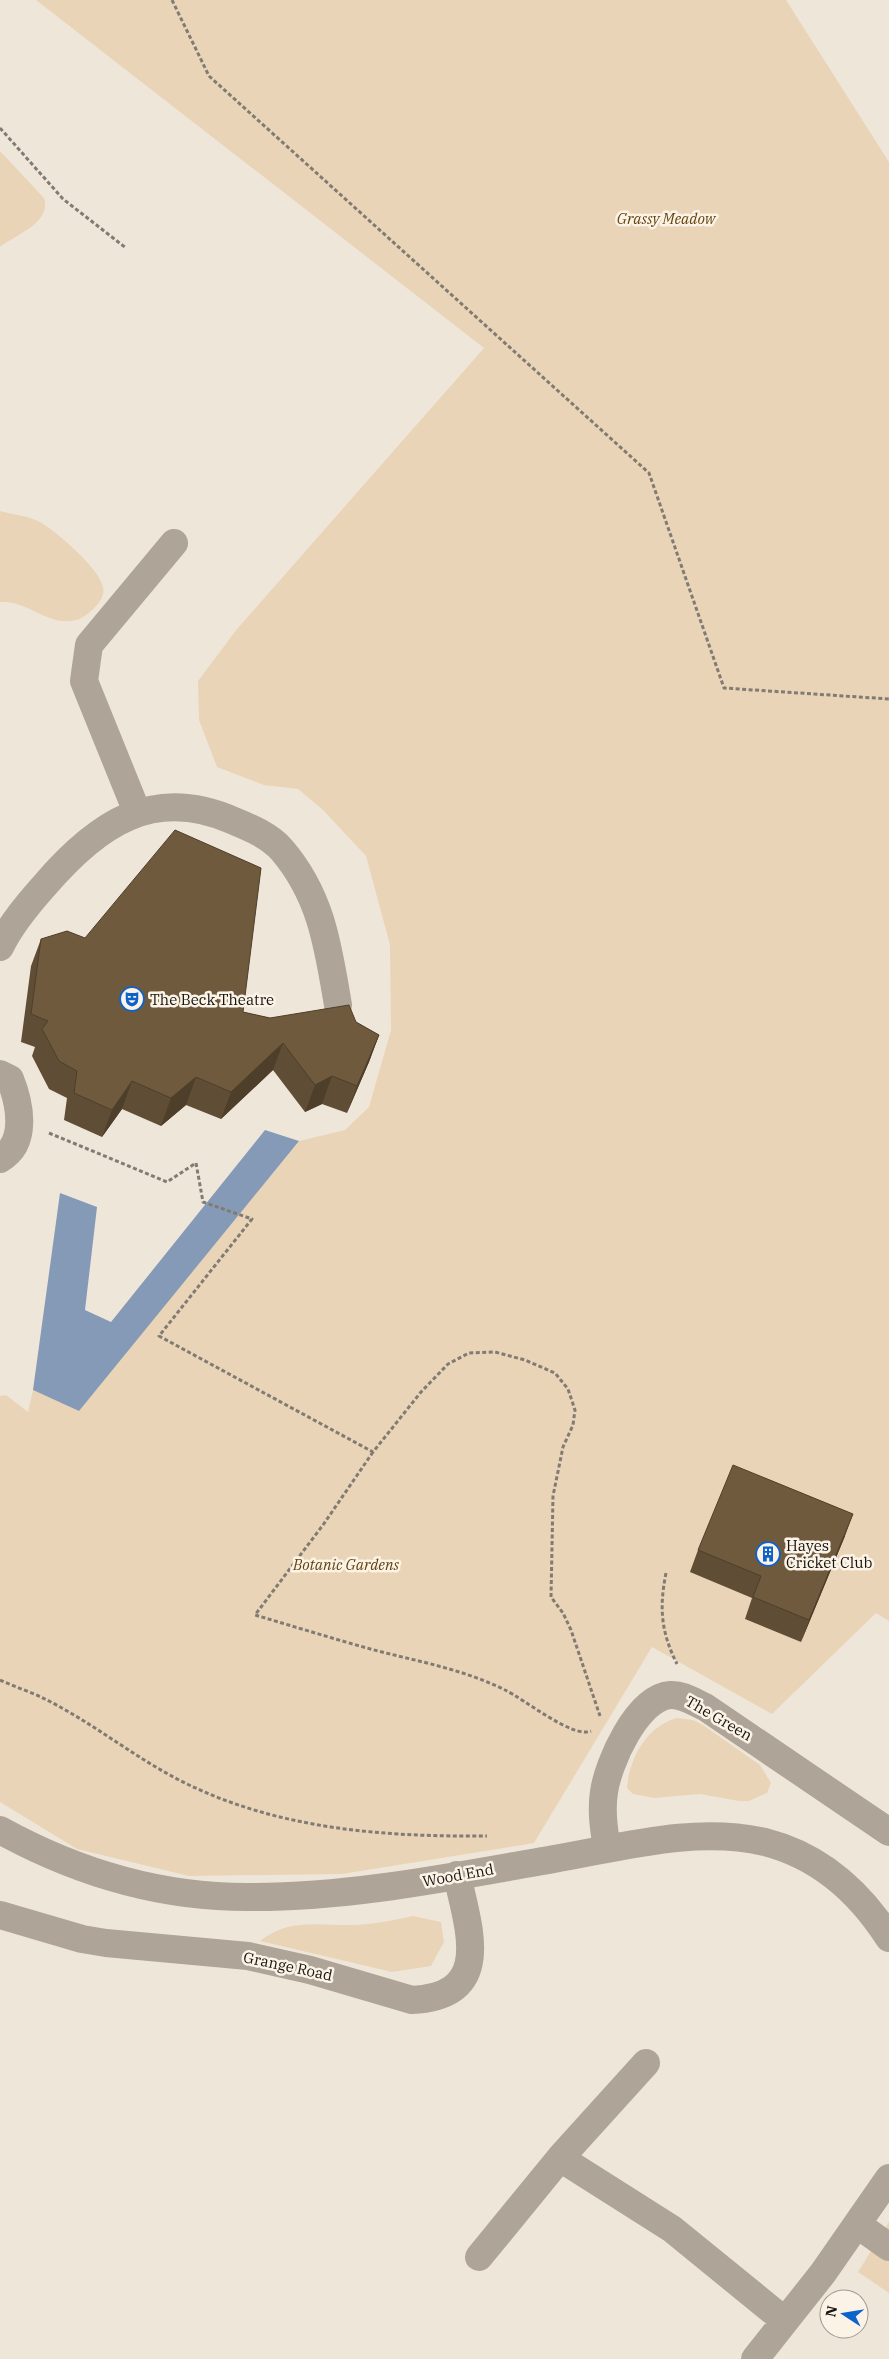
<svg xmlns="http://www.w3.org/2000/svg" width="889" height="2359" font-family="'IBM Plex Serif',serif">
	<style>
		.green { fill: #ead4b7 }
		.water { fill: #859ab7 }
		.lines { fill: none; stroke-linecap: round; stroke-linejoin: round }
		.path { stroke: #817b73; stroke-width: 3; stroke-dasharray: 4 2.5; stroke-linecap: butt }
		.minor { stroke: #aea497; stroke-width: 28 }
		.wall { fill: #5f4d35 }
		.shaded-wall { fill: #4e3f2b }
		.building { fill: #6f5a3e; stroke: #4e3f2b }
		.labels { text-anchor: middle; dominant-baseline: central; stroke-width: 5; stroke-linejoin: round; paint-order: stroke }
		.park-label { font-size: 15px; font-style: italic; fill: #63430d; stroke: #fcf3e7 }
		.poi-label { font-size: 15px; fill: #171410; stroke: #fcf3e7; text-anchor: start }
		.street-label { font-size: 15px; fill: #171410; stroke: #fcf3e7 }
	</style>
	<rect width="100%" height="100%" fill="#efe6da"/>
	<!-- green -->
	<path class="green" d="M36,0H786L889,162V1621L876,1613L772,1714L652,1647L534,1843L342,1874L189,1876L77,1849L0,1802V1396L6,1395L28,1412L33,1390L78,1410L299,1141L345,1130L369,1107L391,1030L390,945L366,856L323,810L298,789L264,785L217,767L199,720L198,681L237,629L484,348Z
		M0,151L44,198C52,223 15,235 0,247Z
		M0,511C14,515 27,515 40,522C56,531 100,569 103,587C105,595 100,602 95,607C91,612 82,619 76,620C48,627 28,600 0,602Z
		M677,1718L693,1720L703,1725L760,1765L771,1783L767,1793L749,1801H739L700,1794L654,1798L633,1794L627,1788C629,1758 647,1726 677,1718Z
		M413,1916L441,1922L444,1942L431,1966L392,1972L260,1941C290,1917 320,1926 356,1925C375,1924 394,1920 413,1916Z
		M889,2222V2293L858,2272Z"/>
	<!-- water -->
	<path class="water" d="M265,1130L299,1141L79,1411L33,1390L60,1193L97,1207L85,1310L111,1322Z"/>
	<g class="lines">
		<!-- path -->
		<path class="path" d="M172,0L209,76L649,473L724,688L889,699
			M0,128L63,199L126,248
			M49,1133L167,1182L196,1163L203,1202L252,1219L159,1336L373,1452L421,1392L448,1364L469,1353L495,1352L525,1360L555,1373L568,1389L575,1410L573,1425L563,1447L553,1496L551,1597L563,1613L571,1630L600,1716
			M373,1452L323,1525L255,1615C296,1627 337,1640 378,1651C421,1662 465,1670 505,1690C524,1699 573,1739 591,1731
			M666,1573C659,1608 661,1632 677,1664
			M0,1680C15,1687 31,1692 45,1699C93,1723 134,1757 181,1781C276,1829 382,1837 487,1836"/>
		<!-- minor -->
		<path class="minor" d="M137,812L84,681L89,645L174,543
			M0,947C11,924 28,904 44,886C97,824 153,785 234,821C251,828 270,836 282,850C322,897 328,947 338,1005
			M0,1074L10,1079C20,1104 28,1143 0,1159
			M0,1830C78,1873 164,1898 253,1897C354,1897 455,1876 554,1859C623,1847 695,1826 765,1842C820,1856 859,1891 889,1938
			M607,1849C604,1830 601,1811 604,1792C608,1763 637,1698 670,1695C682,1694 694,1702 705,1707L889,1832
			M0,1915L82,1939L106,1943L248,1956L310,1970L412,2000C494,1996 469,1930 457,1875
			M560,2158L672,2229L785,2321
			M858,2225L889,2247
			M479,2257L560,2158L646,2063
			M755,2359L823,2273L889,2178"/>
	</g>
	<!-- wall -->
	<path class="wall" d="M41,939L243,1012L270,1018L356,1022L379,1035L369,1062L347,1113L322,1104L305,1112L273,1070L221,1119L186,1105L161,1126L122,1109L102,1137L64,1120L67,1098L49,1089L32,1056L35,1047L21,1042L31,966Z
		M845,1536L801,1642L745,1619L752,1598L690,1572L698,1550Z"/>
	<!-- shaded-wall -->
	<path class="shaded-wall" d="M379,1035L369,1062L347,1113L357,1086Z
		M283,1043L273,1070L221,1119L231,1092Z
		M332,1076L322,1104L305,1112L315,1085Z
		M196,1077L186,1105L161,1126L171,1098Z
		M132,1081L122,1109L102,1137L112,1110Z
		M853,1514L845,1536L801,1642L809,1620Z"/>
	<!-- building -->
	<path class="building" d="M175,830L261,868L243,1012L270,1018L349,1005L356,1022L379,1035L357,1086L332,1076L315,1085L283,1043L231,1092L196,1077L171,1098L132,1081L112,1110L74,1093L77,1071L59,1061L42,1029L48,1021L31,1014L41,939L67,931L85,938Z
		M733,1465L853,1514L809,1620L753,1597L761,1576L698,1550Z"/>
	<!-- icons -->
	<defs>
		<g id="theatre-ring" transform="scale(1.25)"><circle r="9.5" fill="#fcf3e7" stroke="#0c63cc" stroke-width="1.5"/><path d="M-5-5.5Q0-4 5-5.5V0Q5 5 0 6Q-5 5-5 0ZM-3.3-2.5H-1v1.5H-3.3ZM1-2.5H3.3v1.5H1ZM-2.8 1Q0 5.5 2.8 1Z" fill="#0c63cc"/></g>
		<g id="building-ring" transform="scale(1.25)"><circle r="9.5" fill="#fcf3e7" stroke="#0c63cc" stroke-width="1.5"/><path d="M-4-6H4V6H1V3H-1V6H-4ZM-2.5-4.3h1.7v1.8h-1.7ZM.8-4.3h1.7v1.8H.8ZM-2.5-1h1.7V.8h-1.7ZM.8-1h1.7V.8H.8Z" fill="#0c63cc"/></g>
	</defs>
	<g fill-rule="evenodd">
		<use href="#theatre-ring" x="132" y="999"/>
		<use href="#building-ring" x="768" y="1554"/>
	</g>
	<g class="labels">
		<!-- park labels -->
		<g class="park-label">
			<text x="666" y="218">Grassy Meadow</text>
			<text x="346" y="1564">Botanic Gardens</text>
		</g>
		<!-- poi labels -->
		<g class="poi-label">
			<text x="150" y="999">The Beck Theatre</text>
			<text x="786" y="1545">Hayes<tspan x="786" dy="17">Cricket Club</tspan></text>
		</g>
		<!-- street labels -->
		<g class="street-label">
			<text transform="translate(719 1718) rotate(30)">The Green</text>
			<text transform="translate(458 1875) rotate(-10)">Wood End</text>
			<text transform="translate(288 1966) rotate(12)">Grange Road</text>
		</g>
	</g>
	<!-- north arrow -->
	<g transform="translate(844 2314) rotate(282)"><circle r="24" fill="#fcf3e7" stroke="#a09a91"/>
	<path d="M0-4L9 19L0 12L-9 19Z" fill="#0c63cc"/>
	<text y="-8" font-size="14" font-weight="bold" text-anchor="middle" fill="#171410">N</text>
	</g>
</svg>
